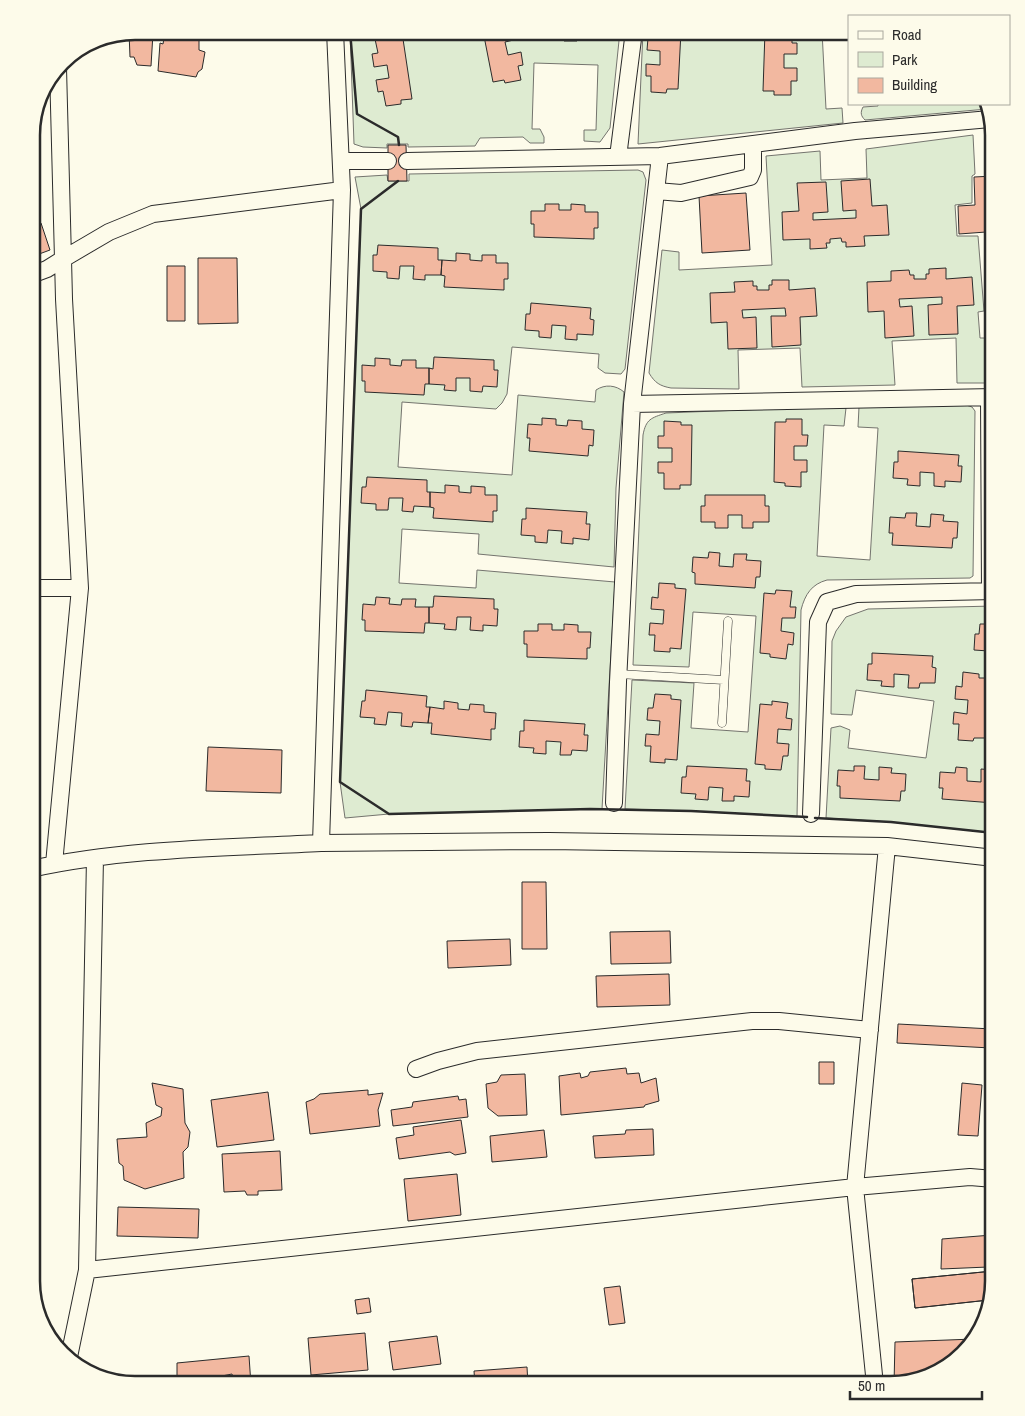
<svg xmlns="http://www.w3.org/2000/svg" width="1025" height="1416" font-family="'Archivo Narrow',sans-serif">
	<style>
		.green { fill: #deebd1; stroke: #74746e }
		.building { fill: #f2b8a0; stroke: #2b2b2b }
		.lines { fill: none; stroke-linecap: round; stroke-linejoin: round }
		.lane-casing { stroke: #2b2b2b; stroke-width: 9 }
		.street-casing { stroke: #2b2b2b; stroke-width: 18 }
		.lane { stroke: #fdfbea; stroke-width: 8 }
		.street { stroke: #fdfbea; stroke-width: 16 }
		.wall { stroke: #2b2b2b; stroke-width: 2.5 }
		.rim { fill: none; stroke: #2b2b2b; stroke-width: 2.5 }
	</style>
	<rect width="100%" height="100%" fill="#fdfbea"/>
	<!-- green -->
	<path class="green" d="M350,31H620L610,128L600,142L584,141V130H596L598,65L534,63L532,129H540L544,137V143H530L523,137L480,138L475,146L408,147V144H387V148L363,147L354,144Z
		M643,31H822L826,109L842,108L843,123L638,144Z
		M878,104H985L987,109L865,120C861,116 860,113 863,107L878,106Z
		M973,135L975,174L972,176V203L955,205L957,236H978L984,311L978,312L980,338H994V383H957L956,338L892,341L895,385L802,387L800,348L738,350L739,389L671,388C660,386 655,383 649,373L662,250L679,252V270L772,265L766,156L820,151L821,180L867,178L866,149Z
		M638,170L643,172L646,180L625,369L621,374L605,373L598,368L599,354L512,347L507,394L502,403L496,409L402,402L398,467L512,475L518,395L595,402L596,390C605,384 616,385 624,392L616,488L614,567L478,554L479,534L402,529L399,583L476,588L477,570L615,582L602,809L389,814L345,818L340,782L361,209L355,177L387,175L388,181H409V174Z
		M966,405L972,407L975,411L973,576L970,578L827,580C812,584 805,594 801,610L797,817L691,811L625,809L632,680L694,683L691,728L748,732L756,616L693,612L689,667L633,665L643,435C646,419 651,418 666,413L817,407L846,408L844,426L824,425L817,556L870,560L878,428L858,427L859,407Z
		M994,606V833L891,822L826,818L831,728L840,726L850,730L848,748L926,758L934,701L856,690L852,715L831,714L832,641L836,631L846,617L868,609Z"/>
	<!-- building -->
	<path class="building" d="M410,31H441L411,37Z
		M483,31H516L518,39L505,42L508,55L521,52L523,65L518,66L521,80L505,83L504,80L493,82Z
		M550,31H577V41H564V35H550Z
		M591,31H618V34L602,35V40H591Z
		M654,31H681L678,89H667L666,93L651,92V76H646V64L660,65V51L647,50L648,38H654Z
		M765,31H792V43H797V54H784V68H797V81H791V95H774V91H763Z
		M129,32L153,33L151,66L137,65L134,57H130Z
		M165,32L199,40V50L205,52L202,69L198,72L196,77L158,71L160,43L163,44Z
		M392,37V40L403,39L412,99L401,100V104L386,106L383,91L378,92L376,80L389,78L387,65L374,67L372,54L378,53L375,39Z
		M388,145H406L407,181H388Z
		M994,176V206H989V214H994V242H986V232L959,234L958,206L975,205L974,177Z
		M870,179L872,206L887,205L889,235L864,236L865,246L846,247V242H842L841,238L830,239V243H826L827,248L810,249V239L783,240L782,212L799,211L797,183L826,182L828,212L813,213V220L856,218V210L843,211L841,181Z
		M746,193L750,250L702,253L699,196Z
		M545,204H559V210H571V204L585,205V212H598V228H594V239L534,237V224H531V211H545Z
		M41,223L50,250L31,257V227Z
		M378,245L438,248V260H442L441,275H425V280L413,279L414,266H400L399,279L387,278V272L373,271V255H377Z
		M456,253L470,254V260L482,261V255H496V263H508V279H504V290L444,287L445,276L441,275L442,260L456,261Z
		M198,258H237L238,323L198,324Z
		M167,266H185V321H167Z
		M946,268V279L972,277L974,305L957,306L958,334L929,335L928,305L942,304V297L899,299L900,307L912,306L914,336L885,338L884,311L868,312L867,282L891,281V271L909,270L910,275H914V279H926V274H929V269Z
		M772,280H789V290L815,288L817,316L800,317L801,345L772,347L771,316H786L785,308L742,310L743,318L756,317L757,348L728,349L727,322L711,323L710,293L735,292L734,282L753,281V286H757V290H769V285H772Z
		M531,303L591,308L590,319L594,320L593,335L577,334V340L565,339L566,326L552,325L551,338L539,337V331L525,330L526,314H530Z
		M434,357L494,360V370H498L497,387L483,386L482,392L470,391V378H456V391L444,390L445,385L429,384V368L433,369Z
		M375,358L390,359V365L401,366L402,360H416V368H429V384H425L424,395L365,392V381H362V365L375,366Z
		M542,418L556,419V425L567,426L568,420L582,421V429L594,430L593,446L589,445L588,456L529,451L530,438H527L528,424L542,425Z
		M786,419H802V435H808L807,446H794V460H807V472H801V487L785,486V483L774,482L775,422H786Z
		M664,421L681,422V425H692L691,485H680V489H664V473H658V462H672V448H658V436H664Z
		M898,451L959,455L958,466H962L961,482L945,481V487L934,486V473L920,472V486L907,485L908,479L893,478L894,462H898Z
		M367,477L427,480V492H430V507L414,506L413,512L402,511L403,498H389L388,510H376V504L361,503L362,487H366Z
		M445,485L459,486V492L471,493V486L485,487V495H497V511H493V522L433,518L434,508L430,507V492L445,493Z
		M705,495H765V506H769V522H753V528H742V515H728V528H715V522H701V506H705Z
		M526,508L587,512L586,524H590L589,540L573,538V544L561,543L562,531L548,530L547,543L535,542V536L521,535L522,519H526Z
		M906,513H917L916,526L930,527L931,514L944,515L943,521L958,522L957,538H953L952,548L892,545L893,533H889L890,517L905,518Z
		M709,552L720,553L719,566L733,567L734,554H747L746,560L761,561L760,577H756L755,588L695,584V573L692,572L693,557L708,558Z
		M659,583L675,584V588L686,589L681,649L670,648V652L654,651L655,635H649L650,623L663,624L664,610L651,609L652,597L658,598Z
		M776,590L792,591L790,607H796L795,618H782L781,631L794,633L793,645L788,644L786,659L770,657V654L760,653L764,593L775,594Z
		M434,596L494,599V609H498L497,626L483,625V631L470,630L471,617H457L456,630L444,629L445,624L429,623V607H433Z
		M376,597L390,598L389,604L401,605L402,599H416L415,607H429V623H425L424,633L365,631V620H362L363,604L375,605Z
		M538,624H552V630H564V624L578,625V632H591L590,648H587V659L527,657V644H524V631H538Z
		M980,624H994V657H989V651L974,650L975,634H979Z
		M872,653L933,656L932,667L936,668L935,683H920L919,688H908L909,675L894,674V687L881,686L882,681L867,680L868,664H872Z
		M963,672L979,674V678H990L985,738H974L973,741L958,740L959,724H953L954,712L967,714L968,700L955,699L956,686L962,687Z
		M366,690L427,696L426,707H430L428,723L413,722L412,727L401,726L402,713L388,712L386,725L374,724L375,718L360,717L362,701H365Z
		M655,694L671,695V699L681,700L677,760L665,759V763L650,762L651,746H645L646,734L659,735L660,721L647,720L648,708H653Z
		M444,701L458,703V709L469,710L470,704L484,705V712L496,713L495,729H491V740L431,734L432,723H428L430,707L444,709Z
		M772,701L788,703L786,718L792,719L791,730L778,729L777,743L789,744L788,756H783L781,770L765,769V765L755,764L760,704L772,705Z
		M524,720L585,724L584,735H588L587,751L572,750L571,755H560L561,742L546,741V754L533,753L534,748L519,747L520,731H524Z
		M208,747L282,750L281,793L206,791Z
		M687,766L747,769L746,781H750L749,797L734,796V801H722L723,788L709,787L708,800L695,799L696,794L681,793L682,777H686Z
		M854,766H865L864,779L879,780V767L892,768L891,773L906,774L905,791H901L900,801L840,798V786H837L838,770L854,771Z
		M956,767L967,768V781L981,782V769L994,770V803L942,799L943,788H939L940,772L955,773Z
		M522,882H546L547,949H522Z
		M670,931L671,963L611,964L610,932Z
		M510,939L511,965L448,968L447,941Z
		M669,974L670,1005L597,1007L596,976Z
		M898,1024L992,1029L991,1048L897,1043Z
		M819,1062H834V1084H819Z
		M626,1068L627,1074L639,1073L641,1083L656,1078L659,1101L645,1105L644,1107L561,1115L559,1076L580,1073L581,1078L588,1076L590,1072Z
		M525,1074L527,1115L498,1116L488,1108L486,1084L497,1082L501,1075Z
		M152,1083L183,1089L185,1123L190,1132L188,1147L183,1152L184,1178L145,1189L124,1180L123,1166L119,1163L117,1139L147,1137L146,1123L161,1116L162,1108L156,1105Z
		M962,1083L982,1085L978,1136L958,1135Z
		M368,1090V1095L383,1093L378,1110L380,1126L310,1134L306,1102L314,1099L320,1094Z
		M268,1092L274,1140L217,1147L211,1100Z
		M458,1096L459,1100L466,1099L468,1117L393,1126L391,1110L412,1107L413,1102Z
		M461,1120L466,1153L455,1155L450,1152L399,1159L396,1138L414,1135L413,1127Z
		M653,1129L654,1155L595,1158L593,1136L625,1134L626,1130Z
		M544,1130L547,1157L492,1162L490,1136Z
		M280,1151L282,1190L258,1191V1195H247L245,1191L224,1192L222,1154Z
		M457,1174L461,1215L408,1221L404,1179Z
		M118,1207L199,1209L198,1238L117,1236Z
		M992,1235L988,1267L941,1269L942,1239Z
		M993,1271L994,1282L989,1300L915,1308L912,1279Z
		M993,1271L994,1282L989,1300L915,1308L912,1279Z
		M620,1286L625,1323L609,1325L604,1288Z
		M369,1298L371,1312L357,1314L355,1300Z
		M365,1333L368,1370L311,1375L308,1338Z
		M437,1336L441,1364L393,1370L389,1342Z
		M974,1339L942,1371L894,1384L895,1342Z
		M249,1356L251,1385H235L232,1374L196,1381L197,1385H177V1363Z
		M527,1367L528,1385H475L474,1371Z
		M366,1379L367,1385H329Z"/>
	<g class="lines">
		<!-- lane casing -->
		<g class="lane-casing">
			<path id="lane" d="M618,674L724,680
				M722,723L728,621"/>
		</g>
		<!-- street casing -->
		<g class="street-casing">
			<path id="street" d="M618,157L634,31
				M341,161H388
				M407,161L660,156L855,131L990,119
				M656,191L681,193L750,177L753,170V144
				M31,275L47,269L63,259L58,68
				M989,397L990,591
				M632,404L994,397
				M31,588H80
				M614,803L618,682L632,404L660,156
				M811,814L818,622L827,602L856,594L994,591
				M321,843L549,841L887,846L994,858
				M54,864L80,588L64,299L63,259L109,232L153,214L342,190
				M31,869C126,848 225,848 321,843L342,190L335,31
				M416,1069L438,1061L477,1051L752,1021H779L870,1030
				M87,1270L855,1187L970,1177L994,1179
				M69,1357L87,1270L95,858
				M875,1385L855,1187L887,846"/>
		</g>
		<!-- lane -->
		<use href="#lane" class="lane"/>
		<!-- street -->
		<use href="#street" class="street"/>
		<!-- wall -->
		<path class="wall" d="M350,31L357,114L398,137L399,145
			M398,181L361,209L340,782L389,814L590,809L691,811L807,817
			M815,818L891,822L994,833"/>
	</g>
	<!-- crop -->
	<path d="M0 0H1025V1416H0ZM135 40H890A95 95 0 0 1 985 135V1281A95 95 0 0 1 890 1376H135A95 95 0 0 1 40 1281V135A95 95 0 0 1 135 40Z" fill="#fdfbea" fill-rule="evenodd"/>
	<path class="rim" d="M135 40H890A95 95 0 0 1 985 135V1281A95 95 0 0 1 890 1376H135A95 95 0 0 1 40 1281V135A95 95 0 0 1 135 40Z"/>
	<!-- legend -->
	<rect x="848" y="15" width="162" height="90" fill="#fdfbea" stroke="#a9a89e"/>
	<rect x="858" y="31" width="25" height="8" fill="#fdfbea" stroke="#a9a89e"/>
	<text x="892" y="40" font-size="15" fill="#2b2b2b">Road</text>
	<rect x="858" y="52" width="25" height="15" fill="#deebd1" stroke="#a9a89e"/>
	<text x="892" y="65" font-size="15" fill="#2b2b2b">Park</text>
	<rect x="858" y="78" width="25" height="15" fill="#f2b8a0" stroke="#a9a89e"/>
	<text x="892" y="90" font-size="15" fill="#2b2b2b">Building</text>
	<!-- scale -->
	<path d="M850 1391v8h132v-8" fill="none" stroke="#2b2b2b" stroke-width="2.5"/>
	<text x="858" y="1391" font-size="15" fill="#2b2b2b" stroke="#fdfbea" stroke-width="4" paint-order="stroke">50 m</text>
</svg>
